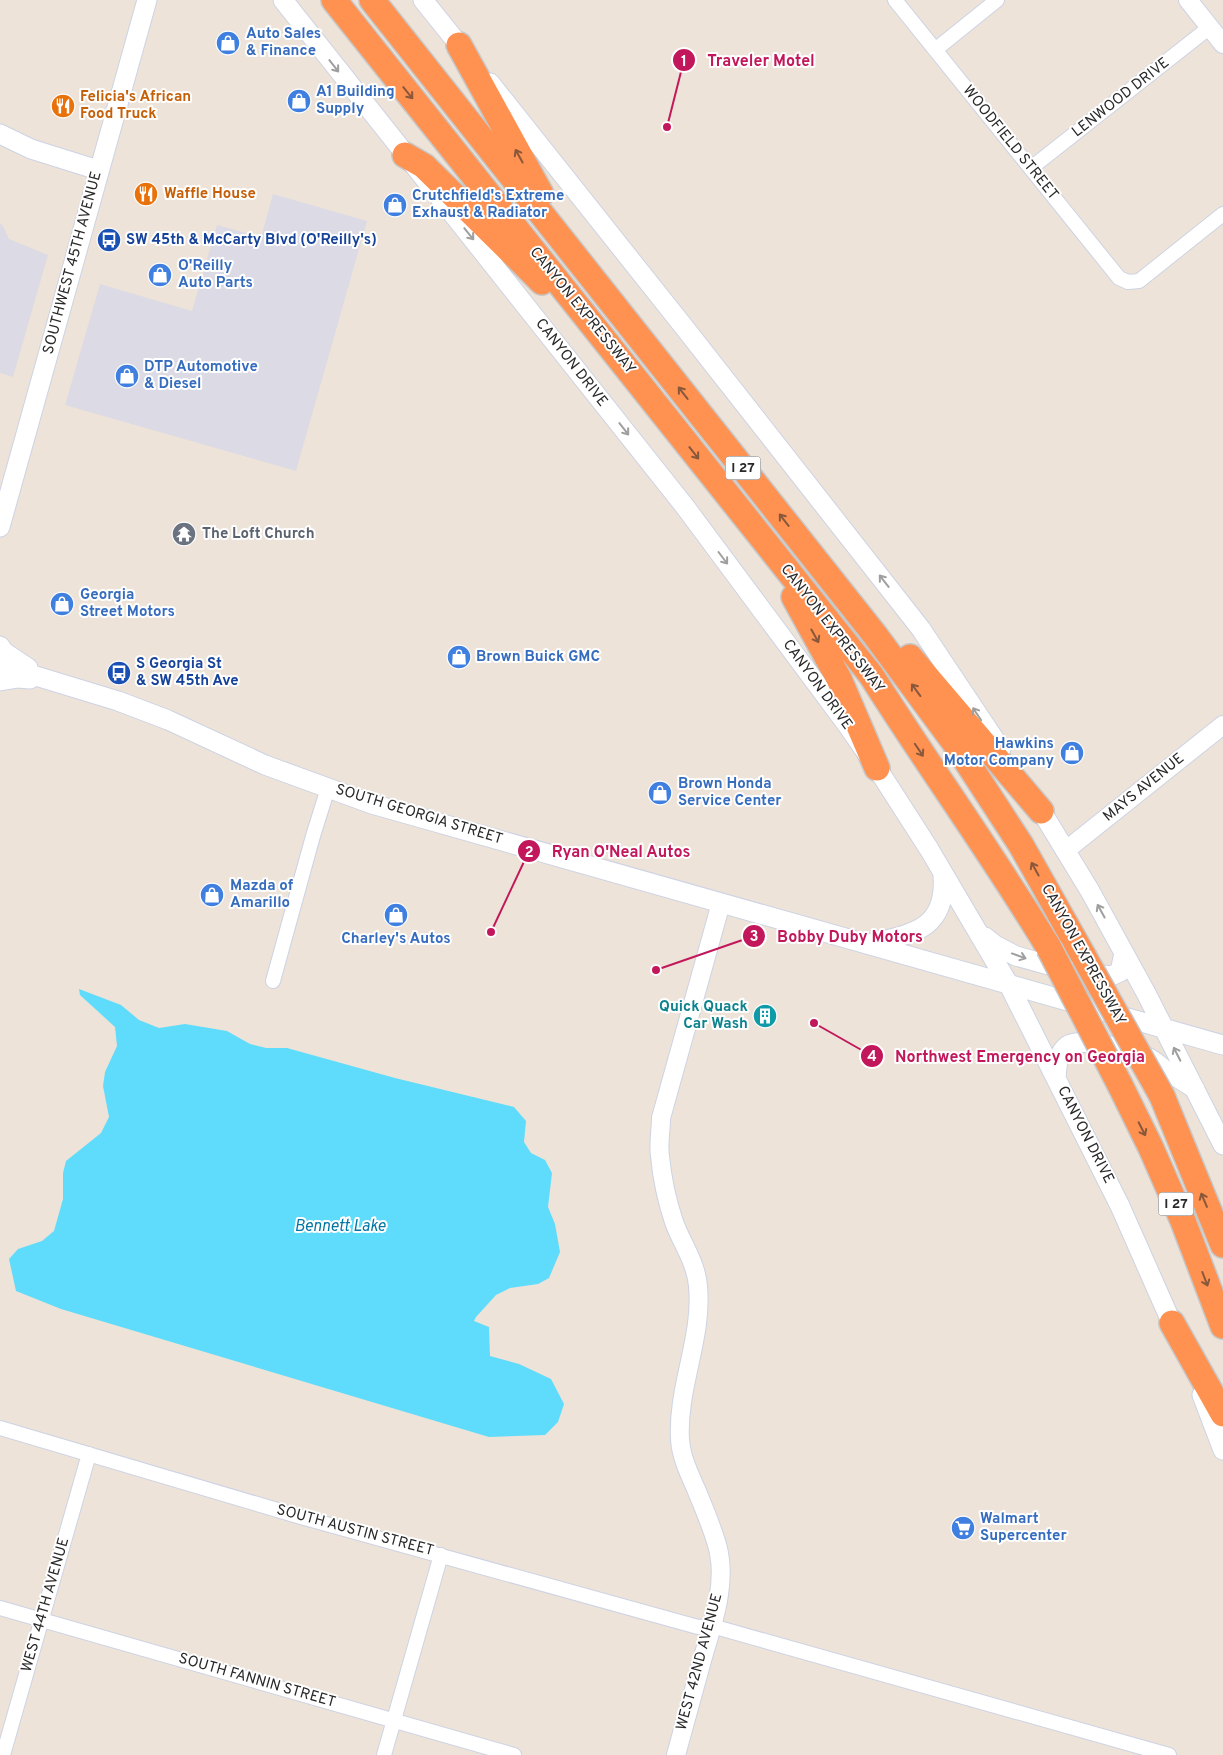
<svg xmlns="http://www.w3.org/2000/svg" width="1223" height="1755" font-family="Overpass,sans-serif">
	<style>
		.industrial { fill: #dcdae4 }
		.water { fill: #5fdcfb }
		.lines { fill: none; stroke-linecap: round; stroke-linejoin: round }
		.minor-casing { stroke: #cdd3e4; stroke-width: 16 }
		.tertiary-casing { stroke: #cdd3e4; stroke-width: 20 }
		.secondary-casing { stroke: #cdd3e4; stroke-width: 21 }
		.motorway-casing { stroke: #c7c7c7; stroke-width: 28 }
		.minor { stroke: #fff; stroke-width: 14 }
		.tertiary { stroke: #fff; stroke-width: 18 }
		.secondary { stroke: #fff; stroke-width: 19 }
		.motorway { stroke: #ff9151; stroke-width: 25 }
		.motorway-bridge-casing { stroke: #c7c7c7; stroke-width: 28; stroke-linecap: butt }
		.motorway-bridge { stroke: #ff9151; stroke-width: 25 }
		.oneway { stroke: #9f9f9f }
		.oneway2 { stroke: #89583b }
		.labels { text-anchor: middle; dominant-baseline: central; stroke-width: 4; stroke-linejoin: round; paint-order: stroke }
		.shield { fill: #fff; stroke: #696969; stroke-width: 1 }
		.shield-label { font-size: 14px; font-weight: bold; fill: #292929 }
		.shop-label { font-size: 15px; font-weight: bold; fill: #366cbe; stroke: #fff; text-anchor: start }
		.food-label { font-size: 15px; font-weight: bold; fill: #c56008; stroke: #fff; text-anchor: start }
		.street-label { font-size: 15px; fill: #292929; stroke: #fff }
		.transit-label { font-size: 15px; font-weight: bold; fill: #164399; stroke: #fff; text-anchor: start }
		.worship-label { font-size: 15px; font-weight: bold; fill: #5b616d; stroke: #fff; text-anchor: start }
		.culture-label { font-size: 15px; font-weight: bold; fill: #0d838f; stroke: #fff; text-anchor: end }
		.water-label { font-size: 16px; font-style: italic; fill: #0077a5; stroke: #fff }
		.leader { fill: none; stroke: #c2185b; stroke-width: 2 }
		.callout-dot { fill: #c2185b; stroke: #fff; stroke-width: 2 }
		.mark-label { font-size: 15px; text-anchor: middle; font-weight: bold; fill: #fff }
		.callout-label { font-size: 16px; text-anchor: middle; font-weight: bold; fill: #c2185b; stroke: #fff; stroke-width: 4; stroke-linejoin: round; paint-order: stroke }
	</style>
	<rect width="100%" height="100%" fill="#ede3d8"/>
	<!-- industrial -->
	<path class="industrial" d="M273,194L367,221L296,471L65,405L100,284L192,311L217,225L261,237Z
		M0,223L3,226L9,239L48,255L13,377L0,373Z"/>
	<!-- water -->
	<path class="water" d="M79,989L121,1005L139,1020L159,1028L185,1024L227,1031L250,1044L266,1048H287L395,1078L514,1107L526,1121L524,1142L531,1153L545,1160L552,1173L548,1207L555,1224L560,1252L549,1278L538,1284L510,1288L496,1295L476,1317L474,1321L489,1327L490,1356L519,1364L551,1379L564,1404L558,1422L545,1435L489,1437L61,1309L16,1291L9,1259L18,1249L42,1241L54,1231L63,1199V1173L66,1161L101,1133L109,1117L103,1086L105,1072L117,1046L115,1027L80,995Z"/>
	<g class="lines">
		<!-- minor casing -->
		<g class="minor-casing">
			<path id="minor" d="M895,0L1119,278L1128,282L1139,281L1223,214
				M935,50L997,0
				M1031,168L1210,27
				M273,981L313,836L328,788
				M0,1428L301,1517L698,1627L712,1626L1169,1755
				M0,1608L514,1755
				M3,1755L89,1454
				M384,1755L441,1555"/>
		</g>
		<!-- tertiary casing -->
		<g class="tertiary-casing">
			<path id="tertiary" d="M1188,0L1223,44
				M1065,851L1223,725
				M676,1755C684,1725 693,1694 701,1664C711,1628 726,1590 719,1553C716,1536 703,1506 696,1489C689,1473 681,1457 680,1439C677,1387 703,1338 698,1286C696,1262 682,1244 674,1222C667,1201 662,1178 660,1156C658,1144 661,1131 661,1118L721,903"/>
		</g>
		<!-- secondary casing -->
		<g class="secondary-casing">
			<path id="secondary" d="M283,0L686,508L848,726L877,768L929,849L1009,985L1120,1206L1177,1335
				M423,0L468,56
				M490,83L684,327L921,629L1001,749
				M0,134L31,149L98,170
				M0,527L147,0
				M0,646L4,652L28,668
				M0,665L118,701L168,720L265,765L372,804L1223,1045
				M0,681L18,678L30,679
				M1034,799L1090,891L1146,993L1223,1145
				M985,937L995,945L1016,956L1070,971L1111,976L1120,972L1124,953
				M868,944C912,934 947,930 943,875
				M1056,1078C1057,1067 1057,1054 1067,1046C1079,1036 1135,1050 1149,1058C1155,1061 1160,1066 1165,1070C1175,1076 1185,1082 1195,1089
				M1202,1395L1223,1450"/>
		</g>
		<!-- motorway casing -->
		<g class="motorway-casing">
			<path id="motorway" d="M334,0L871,675C929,767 993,855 1049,948
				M372,0L875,635L954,742L1021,845L1084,957
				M459,45L541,194
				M405,155L424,166L542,282
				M794,597L839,679L877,768
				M910,657L1041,811
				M1120,1085L1151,1148L1183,1221L1223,1326
				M1162,1096L1223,1245
				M1172,1323L1223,1414"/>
		</g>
		<!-- minor -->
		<use href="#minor" class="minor"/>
		<!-- tertiary -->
		<use href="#tertiary" class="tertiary"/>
		<!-- secondary -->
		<use href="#secondary" class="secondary"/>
		<!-- motorway -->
		<use href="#motorway" class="motorway"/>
		<!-- motorway-bridge casing -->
		<g class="motorway-bridge-casing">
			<path id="motorway-bridge" d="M1049,948L1120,1085
				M1084,957L1162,1096"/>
		</g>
		<!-- motorway-bridge -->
		<use href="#motorway-bridge" class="motorway-bridge"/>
	</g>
	<!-- one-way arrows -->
	<defs><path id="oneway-shaft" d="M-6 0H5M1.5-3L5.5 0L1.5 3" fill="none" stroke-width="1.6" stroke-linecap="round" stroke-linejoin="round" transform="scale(1.25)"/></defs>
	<g class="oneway">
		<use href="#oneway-shaft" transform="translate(334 66) rotate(52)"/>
		<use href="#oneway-shaft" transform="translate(469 234) rotate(51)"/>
		<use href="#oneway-shaft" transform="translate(624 429) rotate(52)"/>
		<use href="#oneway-shaft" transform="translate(723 558) rotate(53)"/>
		<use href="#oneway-shaft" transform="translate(884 581) rotate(-128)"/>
		<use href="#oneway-shaft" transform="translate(977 714) rotate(-124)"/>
		<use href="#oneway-shaft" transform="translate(1101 911) rotate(-119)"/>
		<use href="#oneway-shaft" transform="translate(1019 956) rotate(20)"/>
		<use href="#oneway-shaft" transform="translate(1177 1054) rotate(-117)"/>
	</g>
	<g class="oneway2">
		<use href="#oneway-shaft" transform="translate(408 93) rotate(51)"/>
		<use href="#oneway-shaft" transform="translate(519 156) rotate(-119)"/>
		<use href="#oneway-shaft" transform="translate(683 393) rotate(-128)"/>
		<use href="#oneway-shaft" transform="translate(694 453) rotate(52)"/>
		<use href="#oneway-shaft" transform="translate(784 520) rotate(-128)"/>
		<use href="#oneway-shaft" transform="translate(815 636) rotate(61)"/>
		<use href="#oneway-shaft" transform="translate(916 690) rotate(-126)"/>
		<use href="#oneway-shaft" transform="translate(919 750) rotate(56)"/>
		<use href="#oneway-shaft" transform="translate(1035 869) rotate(-119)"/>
		<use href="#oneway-shaft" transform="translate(1142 1129) rotate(63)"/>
		<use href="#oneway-shaft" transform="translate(1204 1200) rotate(-113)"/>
		<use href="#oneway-shaft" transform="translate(1205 1279) rotate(69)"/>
	</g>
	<!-- icons -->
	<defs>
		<g id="shop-disc" transform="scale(1.25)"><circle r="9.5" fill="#3f7fe0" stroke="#fff"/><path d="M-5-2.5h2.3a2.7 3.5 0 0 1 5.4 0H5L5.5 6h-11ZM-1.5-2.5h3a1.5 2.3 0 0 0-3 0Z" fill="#fff"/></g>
		<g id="restaurant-disc" transform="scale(1.25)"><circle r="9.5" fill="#e8710a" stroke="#fff"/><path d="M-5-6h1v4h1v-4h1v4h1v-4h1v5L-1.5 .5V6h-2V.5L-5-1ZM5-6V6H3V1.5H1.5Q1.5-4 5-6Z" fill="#fff"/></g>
		<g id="bus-disc" transform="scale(1.25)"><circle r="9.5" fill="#1a4fb4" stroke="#fff"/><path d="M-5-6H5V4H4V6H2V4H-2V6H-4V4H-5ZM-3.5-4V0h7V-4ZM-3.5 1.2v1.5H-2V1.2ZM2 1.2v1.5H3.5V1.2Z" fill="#fff"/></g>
		<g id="temple-disc" transform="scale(1.25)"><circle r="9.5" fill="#6b7280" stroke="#fff"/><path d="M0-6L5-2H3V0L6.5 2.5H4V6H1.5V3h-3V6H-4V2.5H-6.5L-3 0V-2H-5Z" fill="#fff"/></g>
		<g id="building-disc" transform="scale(1.25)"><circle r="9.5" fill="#0f9aa8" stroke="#fff"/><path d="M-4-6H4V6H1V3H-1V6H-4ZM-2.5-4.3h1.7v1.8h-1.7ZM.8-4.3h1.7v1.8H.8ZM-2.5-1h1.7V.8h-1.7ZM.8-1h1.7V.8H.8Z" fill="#fff"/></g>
		<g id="supermarket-disc" transform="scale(1.25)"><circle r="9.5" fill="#3f7fe0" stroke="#fff"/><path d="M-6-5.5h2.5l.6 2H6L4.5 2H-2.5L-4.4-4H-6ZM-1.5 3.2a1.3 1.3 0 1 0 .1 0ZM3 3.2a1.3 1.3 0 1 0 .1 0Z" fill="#fff"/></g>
	</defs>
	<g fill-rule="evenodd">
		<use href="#shop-disc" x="228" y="43"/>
		<use href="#shop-disc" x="299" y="101"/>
		<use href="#restaurant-disc" x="63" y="106"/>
		<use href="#restaurant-disc" x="146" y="194"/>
		<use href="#shop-disc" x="395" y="205"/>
		<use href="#bus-disc" x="109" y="240"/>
		<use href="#shop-disc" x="160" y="275"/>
		<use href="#shop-disc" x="127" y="376"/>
		<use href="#temple-disc" x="184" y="534"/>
		<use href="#shop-disc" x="62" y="604"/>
		<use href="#shop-disc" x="459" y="657"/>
		<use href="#bus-disc" x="119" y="673"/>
		<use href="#shop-disc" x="1072" y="753"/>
		<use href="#shop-disc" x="660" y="793"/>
		<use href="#shop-disc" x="212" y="895"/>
		<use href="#shop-disc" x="396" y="915"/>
		<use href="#building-disc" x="765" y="1016"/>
		<use href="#supermarket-disc" x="963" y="1528"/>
	</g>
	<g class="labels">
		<!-- shield labels -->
		<g class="shield">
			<rect x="725.5" y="456.5" width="35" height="23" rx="4"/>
			<rect x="1158.5" y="1192.5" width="35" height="23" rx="4"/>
		</g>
		<g class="shield-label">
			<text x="743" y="468">I 27</text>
			<text x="1176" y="1204">I 27</text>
		</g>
		<!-- shop labels -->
		<g class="shop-label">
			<text x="246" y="34">Auto Sales<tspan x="246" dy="17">&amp; Finance</tspan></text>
			<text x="316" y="92">A1 Building<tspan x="316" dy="17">Supply</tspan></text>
			<text x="412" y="196">Crutchfield's Extreme<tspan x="412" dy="17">Exhaust &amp; Radiator</tspan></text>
			<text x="178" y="266">O'Reilly<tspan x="178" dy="17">Auto Parts</tspan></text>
			<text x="144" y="367">DTP Automotive<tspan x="144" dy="17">&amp; Diesel</tspan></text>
			<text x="80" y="595">Georgia<tspan x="80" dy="17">Street Motors</tspan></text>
			<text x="476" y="657">Brown Buick GMC</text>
			<text x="1054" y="744" text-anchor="end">Hawkins<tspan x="1054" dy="17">Motor Company</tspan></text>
			<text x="678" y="784">Brown Honda<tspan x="678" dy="17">Service Center</tspan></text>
			<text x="230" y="886">Mazda of<tspan x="230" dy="17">Amarillo</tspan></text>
			<text x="396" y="939" text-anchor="middle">Charley's Autos</text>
			<text x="980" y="1519">Walmart<tspan x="980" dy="17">Supercenter</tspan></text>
		</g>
		<!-- food labels -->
		<g class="food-label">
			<text x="80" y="97">Felicia's African<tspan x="80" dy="17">Food Truck</tspan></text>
			<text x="164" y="194">Waffle House</text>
		</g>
		<!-- street labels -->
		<g class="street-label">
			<text transform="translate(1121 98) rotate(-38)">LENWOOD DRIVE</text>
			<text transform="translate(1010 143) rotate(51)">WOODFIELD STREET</text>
			<text transform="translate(73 263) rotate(-75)">SOUTHWEST 45TH AVENUE</text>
			<text transform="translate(582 311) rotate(51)">CANYON EXPRESSWAY</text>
			<text transform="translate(571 363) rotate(52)">CANYON DRIVE</text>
			<text transform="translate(832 629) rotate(52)">CANYON EXPRESSWAY</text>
			<text transform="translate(817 685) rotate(54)">CANYON DRIVE</text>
			<text transform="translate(1144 788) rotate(-39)">MAYS AVENUE</text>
			<text transform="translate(419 815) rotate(17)">SOUTH GEORGIA STREET</text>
			<text transform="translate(1083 955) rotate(61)">CANYON EXPRESSWAY</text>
			<text transform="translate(1085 1135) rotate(63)">CANYON DRIVE</text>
			<text transform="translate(355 1531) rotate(15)">SOUTH AUSTIN STREET</text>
			<text transform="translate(46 1605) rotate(-74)">WEST 44TH AVENUE</text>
			<text transform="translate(700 1662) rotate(-75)">WEST 42ND AVENUE</text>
			<text transform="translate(257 1681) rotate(16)">SOUTH FANNIN STREET</text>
		</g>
		<!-- transit labels -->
		<g class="transit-label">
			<text x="126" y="240">SW 45th &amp; McCarty Blvd (O'Reilly's)</text>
			<text x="136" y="664">S Georgia St<tspan x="136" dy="17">&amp; SW 45th Ave</tspan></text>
		</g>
		<!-- worship labels -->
		<g class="worship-label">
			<text x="202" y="534">The Loft Church</text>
		</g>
		<!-- culture labels -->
		<g class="culture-label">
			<text x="748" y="1007">Quick Quack<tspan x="748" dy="17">Car Wash</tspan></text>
		</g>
		<!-- water labels -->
		<g class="water-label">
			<text x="340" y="1227">Bennett Lake</text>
		</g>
	</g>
	<!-- callouts -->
	<path class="leader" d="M667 127L684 60M491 932L529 851M656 970L754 936M814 1023L872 1056"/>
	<g class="callout-dot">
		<circle cx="667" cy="127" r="5"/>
		<circle cx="491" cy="932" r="5"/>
		<circle cx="656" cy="970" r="5"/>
		<circle cx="814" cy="1023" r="5"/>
		<circle cx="684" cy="60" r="12"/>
		<circle cx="529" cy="851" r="12"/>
		<circle cx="754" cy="936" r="12"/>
		<circle cx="872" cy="1056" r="12"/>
	</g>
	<g class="mark-label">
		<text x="684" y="66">1</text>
		<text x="529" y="857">2</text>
		<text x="754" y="941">3</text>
		<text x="872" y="1061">4</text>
	</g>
	<g class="callout-label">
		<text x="761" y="66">Traveler Motel</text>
		<text x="621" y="857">Ryan O'Neal Autos</text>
		<text x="850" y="942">Bobby Duby Motors</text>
		<text x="1020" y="1062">Northwest Emergency on Georgia</text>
	</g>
</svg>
